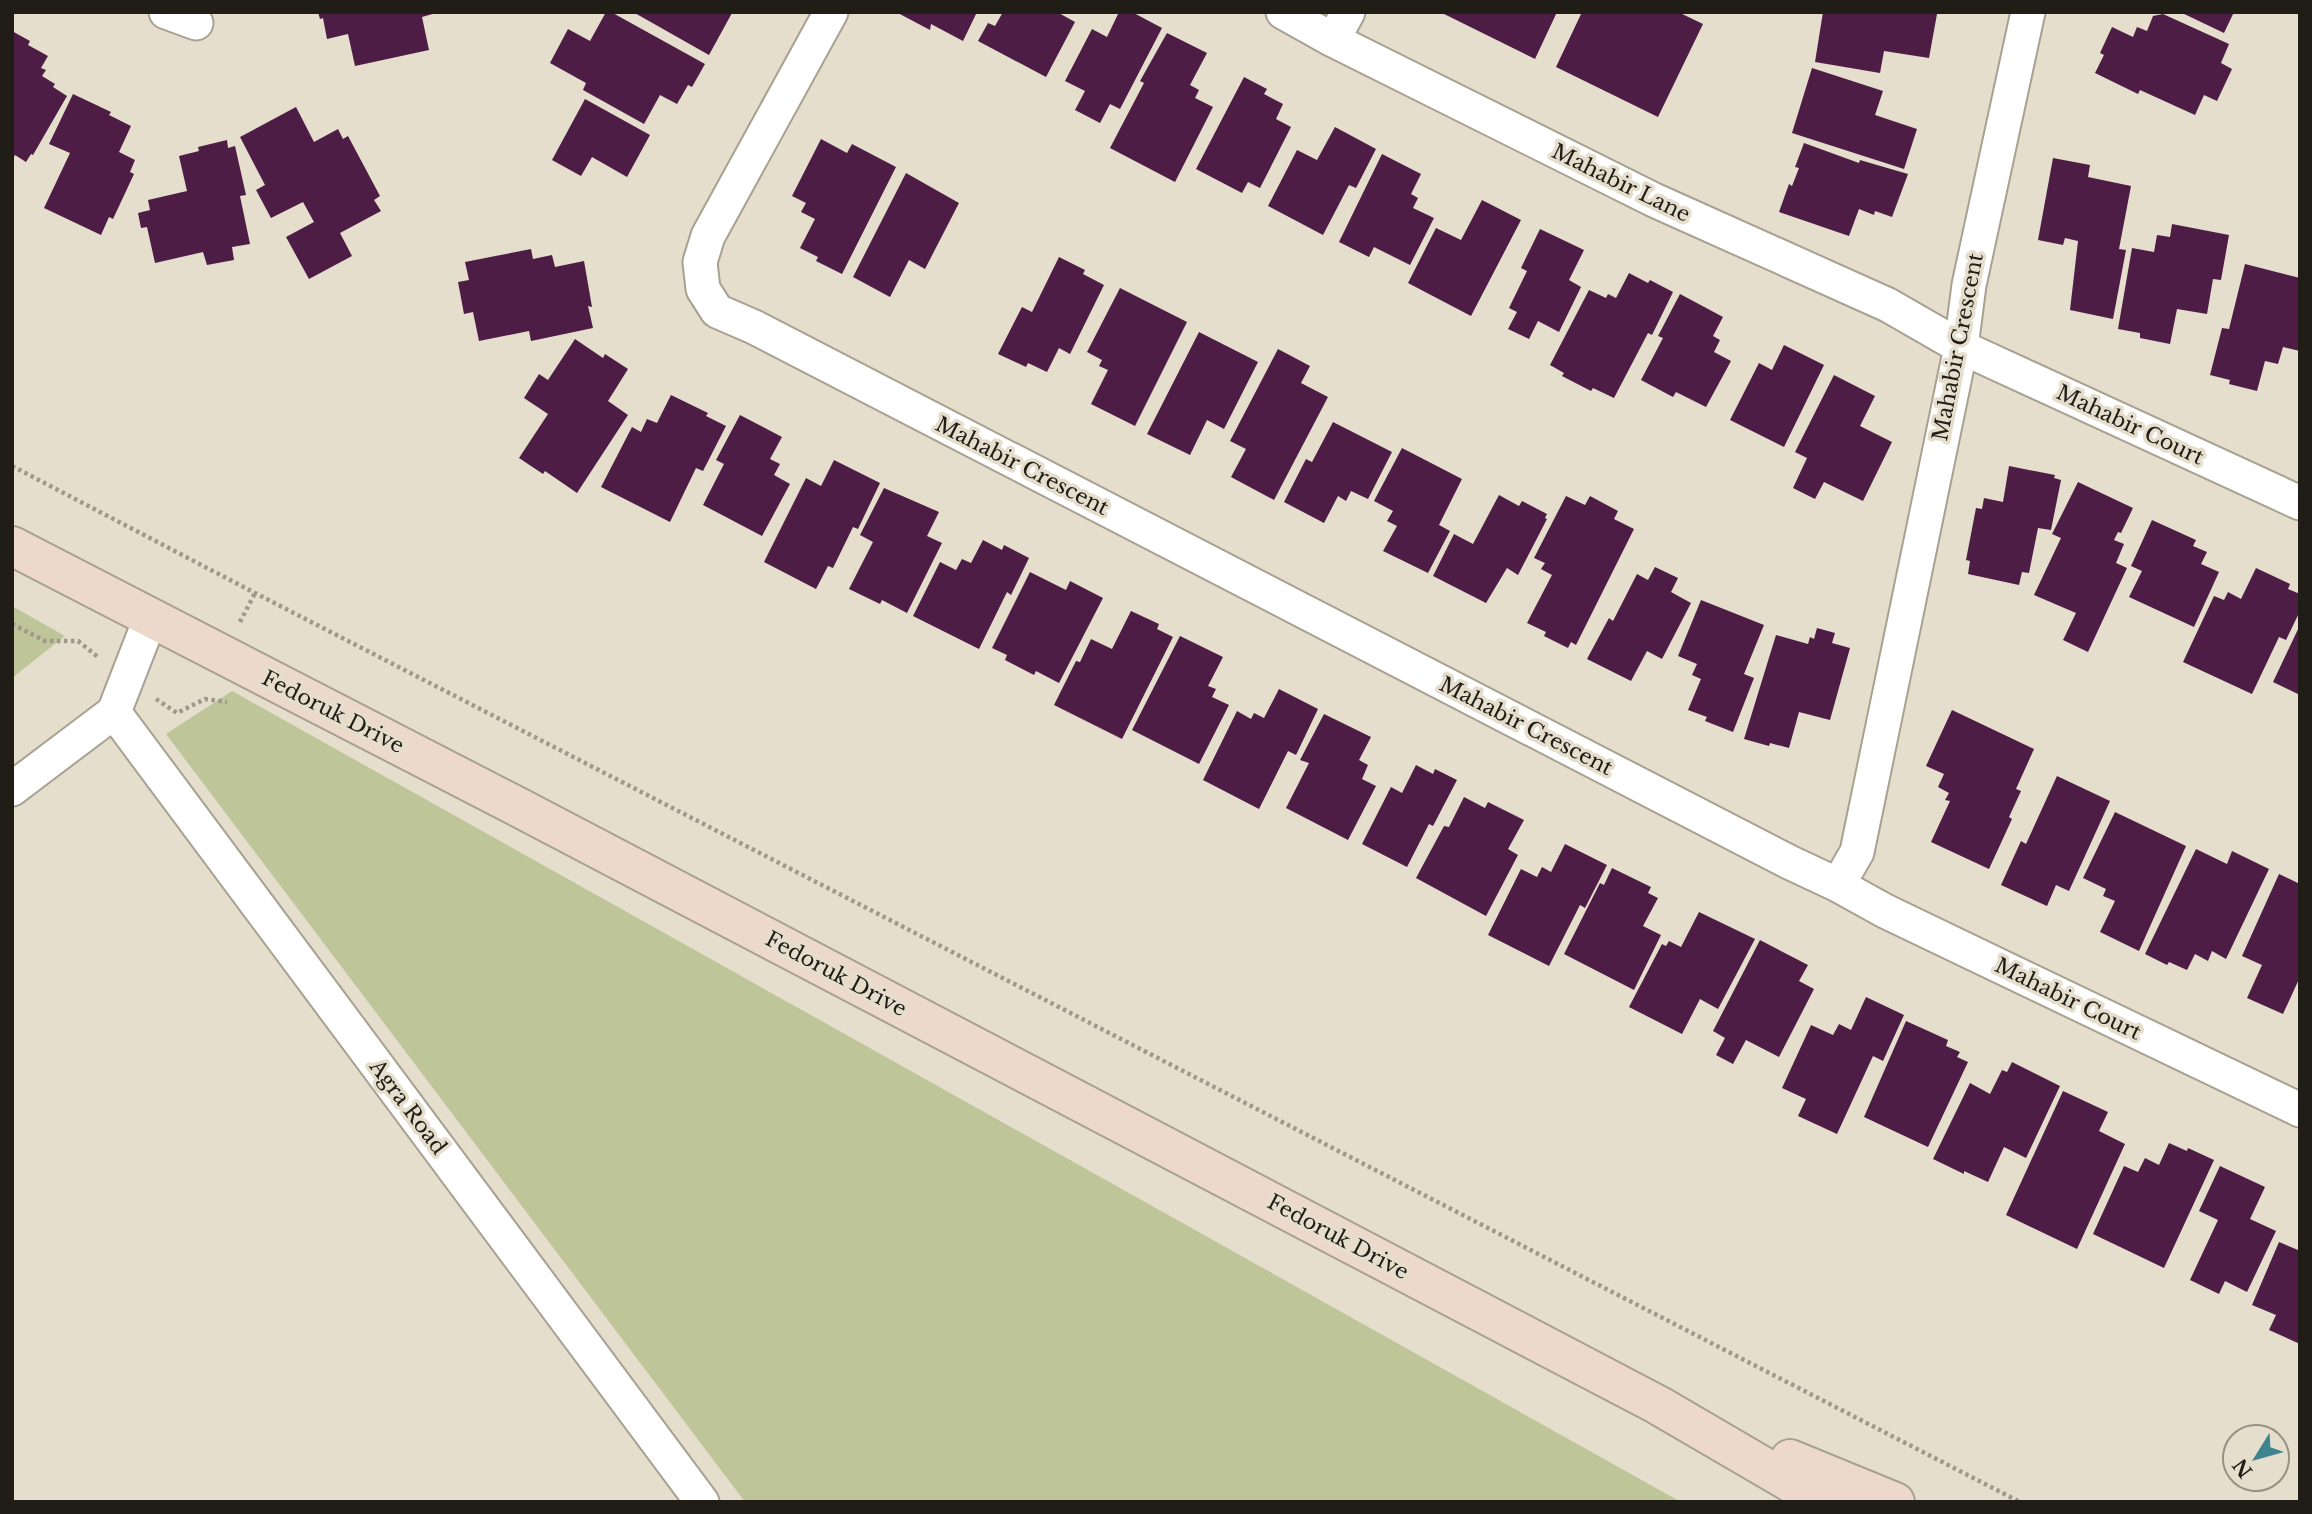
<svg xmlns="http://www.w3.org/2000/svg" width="2312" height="1514" font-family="'Libre Baskerville',serif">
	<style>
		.green { fill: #bec598 }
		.building { fill: #4d1d45 }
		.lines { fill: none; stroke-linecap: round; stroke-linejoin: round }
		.minor-casing { stroke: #a8a191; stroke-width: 37 }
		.secondary-casing { stroke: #a8a191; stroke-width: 42 }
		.path { stroke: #9e998c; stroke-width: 4.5; stroke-dasharray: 3.5 3.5; stroke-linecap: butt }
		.minor { stroke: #fff; stroke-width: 33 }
		.secondary { stroke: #edd9cb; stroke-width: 38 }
		.labels { text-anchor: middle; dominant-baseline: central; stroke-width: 7; stroke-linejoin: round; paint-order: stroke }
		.street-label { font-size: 21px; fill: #201d17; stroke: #e5decd }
	</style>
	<rect width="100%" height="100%" fill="#e5decd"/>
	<!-- green -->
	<path class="green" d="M12,606L65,636L12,678Z
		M232,691L1681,1502H745L166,734Z"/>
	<!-- building -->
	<path class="building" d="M318,12H436V13L422,17L429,50L355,66L348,34L327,39L323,18L320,19Z
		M606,12H611L705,64L692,87L688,85L677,104L660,95L644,124L583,90L586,83L550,63L568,29L590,41Z
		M633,12H730L732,13L709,55Z
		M896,12H977L963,41L931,24L930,30Z
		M1003,12H1057L1075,22L1046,77L978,41L988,23L995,26Z
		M1119,12H1132L1162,28L1120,109L1110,104L1100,123L1075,110L1085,91L1065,81L1092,29L1107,37Z
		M1440,12H1557L1535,59Z
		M1582,12H1678L1703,24L1658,117L1556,67Z
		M1823,12L1937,14L1929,58L1884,51L1880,73L1815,62Z
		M2180,12H2234L2224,33Z
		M2163,14L2229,44L2221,63L2232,69L2217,101L2204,95L2195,115L2140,90L2138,94L2095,73L2104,55L2100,53L2112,27L2133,37L2137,27L2147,31L2153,16Z
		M12,31L30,41L28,45L48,56L41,68L46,70L42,76L55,84L53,87L67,96L33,155L31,154L26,162L15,155L12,160Z
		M1167,33L1207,53L1190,85L1199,90L1195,98L1213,107L1175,182L1110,148L1144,83L1140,81Z
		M1812,68L1883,91L1875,115L1917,129L1904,169L1792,133Z
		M1244,77L1267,89L1264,94L1283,104L1276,119L1291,127L1260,188L1248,182L1242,193L1196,169Z
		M73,94L111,112L109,115L131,126L119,152L135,160L130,172L134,174L113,219L109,217L101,235L44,208L70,153L49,144Z
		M585,99L650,135L627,177L592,157L581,176L552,160Z
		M296,107L314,142L338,129L343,139L348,136L380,196L374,200L381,211L340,233L352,256L309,279L286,237L314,222L303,202L271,218L256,190L265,185L240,137Z
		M1335,127L1376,149L1356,188L1349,185L1323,235L1268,206L1297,150L1317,160Z
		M821,139L847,153L852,144L896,167L842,274L816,261L818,257L800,248L815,219L801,212L806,203L792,196Z
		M227,140L228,148L235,146L246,195L240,196L250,244L232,247L234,260L207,265L203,252L155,263L147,227L141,228L138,213L150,210L148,200L187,191L179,156L199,151L198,147Z
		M1804,143L1859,163L1860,160L1908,174L1892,217L1875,211L1874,215L1859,209L1849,236L1779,212L1789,184L1792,186L1799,168L1795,167Z
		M1382,154L1421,174L1411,194L1418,198L1413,208L1434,218L1410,265L1374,247L1369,257L1339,242Z
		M2053,158L2090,165L2088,177L2131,186L2119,249L2126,250L2113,319L2070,310L2078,241L2065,238L2063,245L2038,240Z
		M906,173L959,203L925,269L909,260L890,297L853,277Z
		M1482,200L1521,220L1471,316L1408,283L1436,228L1461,240Z
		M2172,224L2229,235L2221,280L2213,279L2207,314L2177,309L2170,344L2140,338V333L2118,329L2132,248L2154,252L2157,235L2170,237Z
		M1540,229L1584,250L1569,280L1581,287L1559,332L1538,321L1529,339L1508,329L1517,312L1509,308L1527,271L1521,268Z
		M531,249L533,259L552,255L555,267L584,261L592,307L588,306L593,328L531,341L529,331L479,341L473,312L464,314L458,282L469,280L465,262Z
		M1059,257L1085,270L1083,274L1104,285L1070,354L1059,348L1047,372L1028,363L1026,367L998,354L1022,307L1032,312Z
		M2245,264L2300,278V351L2283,347L2278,364L2265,361L2257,391L2229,384L2230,380L2210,375L2222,328L2229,329Z
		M1629,273L1648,283L1650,280L1673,292L1652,335L1648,333L1614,398L1593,388L1591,391L1562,376L1564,373L1550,365L1589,290L1606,298L1608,294L1616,298Z
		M1120,288L1187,322L1135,426L1091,404L1108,370L1099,366L1102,360L1087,352Z
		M1680,294L1723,317L1713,336L1720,340L1714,352L1731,361L1706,407L1676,392L1673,397L1641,380L1663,338L1658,336Z
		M1199,332L1258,362L1224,429L1207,420L1190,455L1147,434Z
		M575,339L603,358L605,354L628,369L608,401L628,415L577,493L545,471L543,474L519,458L548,414L524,398L539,374L548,380Z
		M1784,345L1824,365L1784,447L1730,420L1759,363L1772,370Z
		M1278,349L1310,366L1301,383L1328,397L1274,500L1231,477L1246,449L1230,441Z
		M1834,375L1875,396L1860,426L1892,442L1863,501L1824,482L1815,499L1793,488L1807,458L1795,452Z
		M671,395L708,413L706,416L726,426L703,471L696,468L670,522L601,487L632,427L641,432L647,419L657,423Z
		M740,415L782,437L770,459L780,464L774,475L790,484L762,536L703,505L724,464L716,460Z
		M1333,422L1392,452L1368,499L1351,491L1346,501L1338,496L1324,523L1284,502L1306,459L1312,462Z
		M1402,448L1462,479L1439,525L1450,531L1428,573L1383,551L1397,526L1387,521L1393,511L1374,501Z
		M834,460L880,483L858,529L853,527L833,568L828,566L816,589L764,562L806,478L821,486Z
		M2009,466L2055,475L2054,478L2061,480L2051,530L2038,528L2029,573L2022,572L2019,585L1968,574L1970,561L1966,560L1976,508L1982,509L1984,498L2003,502Z
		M2078,482L2133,508L2121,533L2118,532L2114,540L2124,544L2116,563L2127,568L2088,652L2063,640L2076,613L2034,595L2061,538L2052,534Z
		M884,488L939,512L927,536L942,543L907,613L882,600L880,604L849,589L873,542L860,535Z
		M1499,495L1519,506L1522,501L1547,514L1545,518L1547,519L1518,575L1507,568L1486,603L1433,576L1454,534L1473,544Z
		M1566,496L1585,505L1590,496L1618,511L1614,519L1634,529L1576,645L1571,642L1568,648L1544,636L1546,632L1527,623L1552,575L1541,569L1545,563L1534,558Z
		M2152,520L2196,540L2193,546L2207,552L2201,564L2219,572L2194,627L2129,597L2142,571L2131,566Z
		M983,540L1002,550L1004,545L1029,558L1011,595L1007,592L979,649L913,616L940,562L956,570L962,559L971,563Z
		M1655,567L1678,578L1671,592L1691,603L1662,659L1647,651L1631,681L1587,659L1609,618L1613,621L1637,574L1648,580Z
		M2256,568L2290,584L2288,589L2300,594V611L2286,640L2279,637L2252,694L2183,662L2214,596L2224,600L2228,592L2241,599Z
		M1030,572L1066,590L1070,581L1103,598L1059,683L1036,671L1034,675L1005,660L1007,655L992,648Z
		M1701,600L1764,625L1744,674L1754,678L1733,732L1705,721L1707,717L1688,710L1701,679L1692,675L1697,664L1678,656Z
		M1131,611L1159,624L1157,629L1173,637L1122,739L1054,705L1076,661L1080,662L1091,639L1112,649Z
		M2300,625V695L2273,682Z
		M1817,628L1835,633L1832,643L1850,648L1830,720L1799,712L1789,748L1770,743L1769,746L1744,739L1776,635L1808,644L1810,637L1814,639Z
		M1180,636L1223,657L1208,686L1216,689L1212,697L1229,705L1199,764L1132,730Z
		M1279,689L1318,709L1296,755L1288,751L1259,809L1203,780L1237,711L1251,719L1254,713L1264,718Z
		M1952,710L2034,749L2016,789L2021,791L2009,817L2012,819L1989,869L1931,842L1950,801L1945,800L1949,793L1938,787L1944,774L1926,766Z
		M1324,714L1371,737L1359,760L1368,765L1362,779L1376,786L1348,840L1286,808L1309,763L1300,760Z
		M1416,765L1433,774L1435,769L1457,780L1433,826L1429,824L1407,867L1362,844L1391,787L1402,793Z
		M2057,776L2110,801L2069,891L2056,885L2047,906L2001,885L2021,841L2026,844Z
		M1464,797L1485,808L1488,802L1524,820L1508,849L1518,855L1486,916L1416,878L1444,826L1449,827Z
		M2115,812L2186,846L2139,951L2100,932L2115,901L2103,896L2106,889L2083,878Z
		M1565,844L1607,865L1585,908L1580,905L1549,966L1488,935L1521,869L1537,877L1542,867L1551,872Z
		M2196,849L2227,864L2232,851L2269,869L2226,959L2212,951L2208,961L2195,954L2187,970L2169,962L2167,965L2145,954Z
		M1612,868L1651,887L1648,893L1658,898L1643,926L1661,935L1634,990L1564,954L1600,883L1604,885Z
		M2279,874L2300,884V977L2283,1014L2247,998L2262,965L2242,956Z
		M1699,912L1755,939L1718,1009L1700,999L1682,1034L1629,1007L1662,944L1666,946L1669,941L1681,947Z
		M1760,940L1808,965L1799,981L1814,989L1779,1057L1746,1040L1733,1064L1716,1055L1725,1038L1713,1031Z
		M1866,997L1904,1015L1883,1061L1873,1056L1837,1134L1798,1116L1806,1099L1782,1088L1811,1025L1833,1035L1839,1024L1851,1030Z
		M1906,1021L1948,1040L1946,1046L1960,1052L1957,1057L1968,1062L1928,1147L1864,1117Z
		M2012,1062L2060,1086L2026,1158L2004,1147L1988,1182L1964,1171V1174L1933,1159L1970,1083L1990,1094L2002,1070L2007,1072Z
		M2063,1091L2108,1112L2099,1131L2125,1144L2077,1249L2006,1215Z
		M2169,1143L2187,1151L2188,1148L2214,1160L2164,1268L2093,1234L2124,1166L2138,1172L2145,1158L2159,1165Z
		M2220,1166L2265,1187L2250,1219L2276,1231L2247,1292L2225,1281L2219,1294L2190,1280L2218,1220L2199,1211Z
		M2279,1242L2298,1250L2300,1245V1344L2269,1330L2276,1315L2252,1305Z"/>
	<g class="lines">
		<!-- minor casing -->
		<g class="minor-casing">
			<path id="minor" d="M166,12L196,23
				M831,12L708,236L700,262L703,289L717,311L754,327L1789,862L1838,885L1857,852L1961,347L1969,285L2028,12
				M1283,12L1333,40L1654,200L1888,305L1961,347L2300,503
				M1333,40L1348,12
				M114,712L702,1502
				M114,712L151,617
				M12,789L114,712
				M1838,885L1885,911L2300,1110"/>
		</g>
		<!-- secondary casing -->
		<g class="secondary-casing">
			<path id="secondary" d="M12,546L520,808L1658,1405L1824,1502
				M1790,1459L1895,1502"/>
		</g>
		<!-- path -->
		<path class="path" d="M12,466L255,593L2020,1502
			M240,622L255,593
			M12,624L45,641H78L98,657
			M156,699L177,713L205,699L227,702"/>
		<!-- minor -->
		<use href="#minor" class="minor"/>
		<!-- secondary -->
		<use href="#secondary" class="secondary"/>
	</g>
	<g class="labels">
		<!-- street labels -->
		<g class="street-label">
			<text transform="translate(1621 183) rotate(26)">Mahabir Lane</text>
			<text transform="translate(1958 347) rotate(-79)">Mahabir Crescent</text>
			<text transform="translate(2130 425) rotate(25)">Mahabir Court</text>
			<text transform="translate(1022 466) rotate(27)">Mahabir Crescent</text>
			<text transform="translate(333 712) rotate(27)">Fedoruk Drive</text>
			<text transform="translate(1526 726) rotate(27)">Mahabir Crescent</text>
			<text transform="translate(836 974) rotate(28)">Fedoruk Drive</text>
			<text transform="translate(2068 999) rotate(26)">Mahabir Court</text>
			<text transform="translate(408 1107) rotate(53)">Agra Road</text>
			<text transform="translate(1338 1237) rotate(28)">Fedoruk Drive</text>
		</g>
	</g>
	<!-- border -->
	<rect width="2312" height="1514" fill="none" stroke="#201d17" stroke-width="28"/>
	<!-- north arrow -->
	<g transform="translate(2256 1458) rotate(233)"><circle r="33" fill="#e5decd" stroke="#969184" stroke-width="2"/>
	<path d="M0-5L12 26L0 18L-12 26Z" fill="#3e848f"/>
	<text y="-10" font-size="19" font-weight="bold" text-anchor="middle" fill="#201d17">N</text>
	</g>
</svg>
